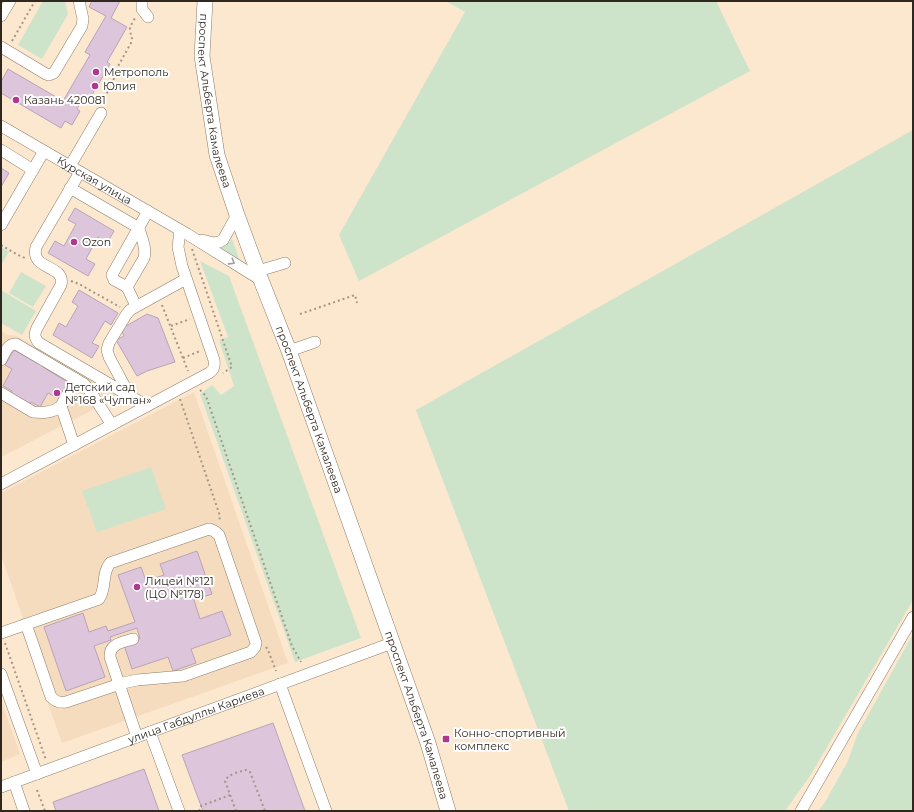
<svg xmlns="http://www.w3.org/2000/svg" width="914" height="812" font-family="Montserrat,sans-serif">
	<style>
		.built { fill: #f6dcbe }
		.green { fill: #cee4ca }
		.building { fill: #ddc6db; stroke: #baa3b8 }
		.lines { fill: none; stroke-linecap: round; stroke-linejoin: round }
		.minor-casing { stroke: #8f7d67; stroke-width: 12 }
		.major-casing { stroke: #8f7d67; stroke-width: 16 }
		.path { stroke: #a69685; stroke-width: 2; stroke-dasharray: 2 3; stroke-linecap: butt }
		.minor { stroke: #fff; stroke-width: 11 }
		.major { stroke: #fff; stroke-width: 15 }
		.oneway { stroke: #a29e9a }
		.poi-dot { fill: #ae388e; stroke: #fff; stroke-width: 1.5 }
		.labels { text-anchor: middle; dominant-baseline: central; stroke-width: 4; stroke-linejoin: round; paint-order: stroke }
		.poi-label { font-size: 11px; fill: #30281f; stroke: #fff; text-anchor: start }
		.street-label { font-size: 11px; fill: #30281f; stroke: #fff }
	</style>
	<rect width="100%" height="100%" fill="#fce7cf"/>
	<!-- built -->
	<path class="built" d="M1,331L8,335L17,336L112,391L115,395L114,399L1,457Z
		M194,392L288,663L62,743L18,620L23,618L1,555V493Z
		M1,700L20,754L1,762Z"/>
	<!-- green -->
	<path class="green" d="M43,1H65L68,14L42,59L18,45Z
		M446,1H716L750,71L359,281L339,235L465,12Z
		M913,130V600L810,776L785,811H569L416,410Z
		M232,239L241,264L215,249L227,245Z
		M1,247L9,252L1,265Z
		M200,261L229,276L361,638L295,662L200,394L212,385L221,395L234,386L219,340L228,337Z
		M21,272L46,286L33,307L9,293Z
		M1,290L36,311L22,335L1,323Z
		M151,467L166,509L97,532L82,491Z
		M913,634V811H818L825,802L848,761L857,735Z"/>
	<!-- building -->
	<path class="building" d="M92,1H120L111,18L127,27L107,62L110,64L88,102L83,99L77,109L80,111L72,125L65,121L61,128L1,93V82L8,69L63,101L90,55L85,52L106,16L89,7Z
		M1,168L9,173L1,187Z
		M75,208L114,231L107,243L98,237L86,259L95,264L88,276L48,253L55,241L64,246L76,224L68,220Z
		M79,290L118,313L111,325L105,321L92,343L99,346L92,358L53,335L59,323L66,327L78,306L72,302Z
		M147,314L158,318L175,362L147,371L137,376L116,340L124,336L121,329Z
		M14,350L37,363L39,362L43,365V367L69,383L60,399L48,393L40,407L31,402L30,405L11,393L12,391L3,386L12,369L5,365Z
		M197,551L212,594L194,600L200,619L222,611L231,635L191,649L196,663L173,671L168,657L132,669L124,645L140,639L137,628L110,637L111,640L94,646L105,677L66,691L44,627L83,613L89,632L106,626L108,631L135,622L118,575L141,567L146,581L164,575L160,564Z
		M273,723L305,811H203L182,755Z
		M144,769L159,811H56L53,802Z"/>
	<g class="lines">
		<!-- minor casing -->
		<g class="minor-casing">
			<g id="minor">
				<path d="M142,1V9L148,17"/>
				<path d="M1,16L10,1"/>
				<path d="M1,47L46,74L49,75L54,73L82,26L83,19L79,1"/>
				<path id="s1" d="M1,126L187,234L261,280"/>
				<path d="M1,150L33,170"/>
				<path d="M70,166L101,113"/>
				<path d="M80,172L36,247C30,271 66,264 61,285L37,328C34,334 34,338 39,343L147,406"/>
				<path d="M70,188L139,228C141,237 147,248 144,258L127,287L114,280L112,275L113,273L148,211"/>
				<path d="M1,225L44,151"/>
				<path d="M202,240L214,243L219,242L223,240L237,215"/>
				<path d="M258,271L285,263"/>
				<path d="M127,287L136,306"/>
				<path d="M289,351L315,342"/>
				<path d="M1,360C4,354 8,343 16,344L84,384L90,391L112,425"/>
				<path d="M1,393L33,412C43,413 53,413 61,406L76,379"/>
				<path d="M130,396L109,357L107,350L109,343L126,315L130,310L186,279"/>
				<path d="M61,406L74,445"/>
				<path d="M1,484L209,373C214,370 215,366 214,360L182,266L178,247L180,230"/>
				<path d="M1,633L99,599C107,587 101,575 110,563L209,529C214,530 216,532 219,535L256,643L255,647L251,652L183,676L137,680L123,683L66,702C60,703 56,702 51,697L26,624"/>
				<path d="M133,639C124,642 109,643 110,657L137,737"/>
				<path d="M1,674L37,774"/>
				<path d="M280,684L326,811"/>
				<path d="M150,732L179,811"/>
				<path d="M14,782L24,811"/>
				<path id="s2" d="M1,787L392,643"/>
				<path d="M801,811L913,617"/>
			</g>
		</g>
		<!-- major casing -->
		<g class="major-casing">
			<g id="major">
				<path id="s3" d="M205,1L202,56L217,155L237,215L261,280L289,351L428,743L448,811"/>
			</g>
		</g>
		<!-- path -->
		<path class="path" d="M12,41L35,1
			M102,102L113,82L116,70L132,41C132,37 131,35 130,31C129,27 133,22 135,18
			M1,245L18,255L25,258
			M192,249L232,367L223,373
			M71,281L79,284L120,307
			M162,305L188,371
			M300,314L355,295L357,303
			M171,326L190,319
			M183,358L200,351
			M200,390L205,395L207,399L292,646L301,662
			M180,399L219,513L220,522
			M5,643L46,760
			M266,647L268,650L276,671
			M37,790L45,811
			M200,811L199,809L201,806L230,795
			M236,811L225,781C228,774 239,772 246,770L250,772L265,811"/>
		<!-- minor -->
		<use href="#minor" class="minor"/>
		<!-- major -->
		<use href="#major" class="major"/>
	</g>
	<!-- one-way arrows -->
	<defs><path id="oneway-chevron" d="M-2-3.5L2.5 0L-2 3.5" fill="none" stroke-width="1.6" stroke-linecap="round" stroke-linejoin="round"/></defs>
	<use class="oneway" href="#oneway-chevron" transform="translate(232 262) rotate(32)"/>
	<!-- markers -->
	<g class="poi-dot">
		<circle cx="96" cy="72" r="4"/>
		<circle cx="95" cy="86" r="4"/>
		<circle cx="16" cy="100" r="4"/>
		<circle cx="74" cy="242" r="4"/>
		<circle cx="57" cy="393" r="4"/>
		<circle cx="137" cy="587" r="4"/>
		<rect x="442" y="735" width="8" height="8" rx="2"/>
	</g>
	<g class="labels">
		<!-- poi labels -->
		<g class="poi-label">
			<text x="104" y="72">Метрополь</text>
			<text x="103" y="86">Юлия</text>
			<text x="24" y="100">Казань 420081</text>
			<text x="82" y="242">Ozon</text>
			<text x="65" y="387">Детский сад<tspan x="65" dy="13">№168 «Чулпан»</tspan></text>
			<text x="145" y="581">Лицей №121<tspan x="145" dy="13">(ЦО №178)</tspan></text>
			<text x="454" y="733">Конно-спортивный<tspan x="454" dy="13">комплекс</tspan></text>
		</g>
		<!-- street labels -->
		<g class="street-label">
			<text stroke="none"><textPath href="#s3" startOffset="101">проспект Альберта Камалеева</textPath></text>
			<text stroke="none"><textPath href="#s1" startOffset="108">Курская улица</textPath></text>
			<text stroke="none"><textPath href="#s3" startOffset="426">проспект Альберта Камалеева</textPath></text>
			<text stroke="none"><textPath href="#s2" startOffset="208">улица Габдуллы Кариева</textPath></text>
			<text stroke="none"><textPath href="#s3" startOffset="750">проспект Альберта Камалеева</textPath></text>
		</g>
	</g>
	<!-- border -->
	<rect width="914" height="812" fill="none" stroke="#30281f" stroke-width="4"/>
</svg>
